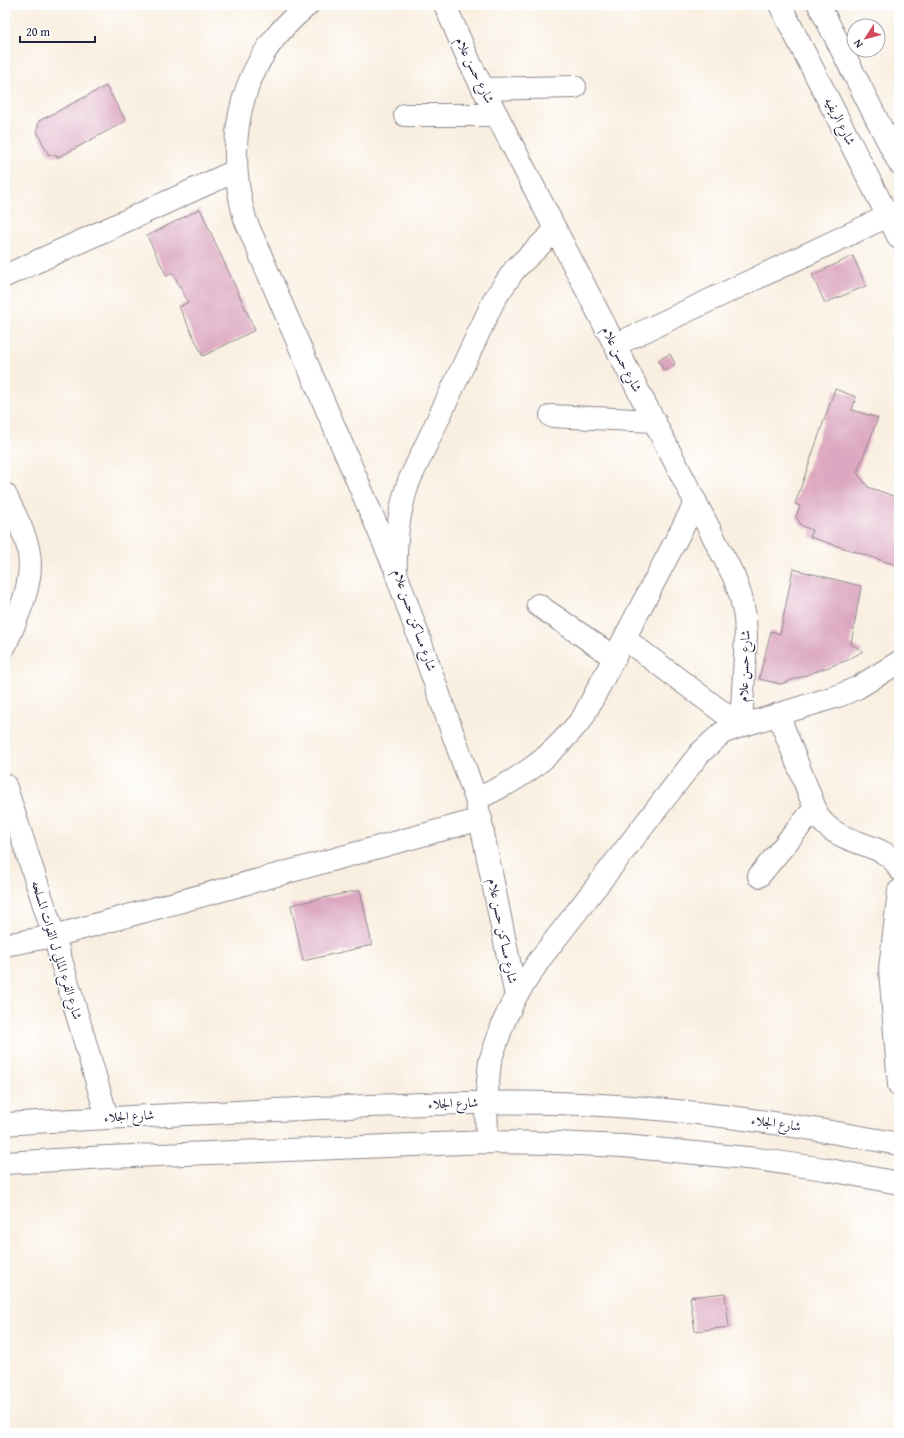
<svg xmlns="http://www.w3.org/2000/svg" width="904" height="1438" font-family="'Gentium Book Plus',Amiri,serif">
	<style>
		.building { fill: #dca7c0 }
		.lines { fill: none; stroke-linecap: round; stroke-linejoin: round }
		.minor-casing { stroke: #8e888e; stroke-width: 24 }
		.minor { stroke: #fff; stroke-width: 22 }
		.labels { text-anchor: middle; dominant-baseline: central; stroke-width: 3.5; stroke-linejoin: round; paint-order: stroke }
		.street-label { font-size: 13px; fill: #22223b; stroke: #fff }
	</style>
	<rect width="100%" height="100%" fill="#fff"/>
	<filter id="ink" filterUnits="userSpaceOnUse"><feTurbulence type="fractalNoise" baseFrequency=".025" numOctaves="2"/><feDisplacementMap in="SourceGraphic" scale="8" xChannelSelector="R" yChannelSelector="G"/><feConvolveMatrix kernelMatrix="1 2 1 2 8 2 1 2 1" color-interpolation-filters="sRGB"/></filter>
	<filter id="wash" filterUnits="userSpaceOnUse"><feTurbulence type="fractalNoise" baseFrequency=".012" numOctaves="4" result="noise"/><feDisplacementMap in="SourceGraphic" scale="16" xChannelSelector="R" yChannelSelector="G"/><feGaussianBlur stdDeviation="0.9" result="paint"/><feColorMatrix in="noise" values="0 0 0 0 0 0 0 0 0 0 0 0 0 0 0 0 0 1.4 0 .05"/><feComposite in="paint" operator="in"/></filter>
	<g filter="url(#wash)">
		<rect width="100%" height="100%" fill="#f9efe0"/>
		<g id="blocks">
			<!-- building -->
			<path class="building" d="M106,86L126,121L59,157L48,154L37,131L39,121Z
				M200,209L255,330L203,356L179,307L188,302L173,273L167,276L147,236Z
				M853,256L866,286L825,303L812,275Z
				M670,354L675,364L664,371L658,360Z
				M835,389L856,397L852,410L878,418L857,473L868,487L899,498V566L810,537L812,530L802,526L796,517L800,506L795,504Z
				M793,569L861,586L851,644L863,651L848,660L781,684L759,679L771,631L780,634Z
				M360,890L372,945L303,961L291,905Z
				M725,1293L729,1327L695,1331L690,1297Z"/>
		</g>
	</g>
	<g filter="url(#ink)">
		<use href="#blocks" fill-opacity="0" stroke="#8e888e" stroke-width="1"/>
		<g class="lines">
			<!-- minor casing -->
			<g class="minor-casing">
				<path id="minor" d="M308,5C240,59 223,138 245,219L393,564
					M445,5L470,63L734,577L741,597L745,617L746,637L741,726
					M780,5L899,238
					M819,5L899,163
					M483,89L575,87
					M405,115H497
					M5,276L235,171
					M615,345L888,216
					M551,416L655,421
					M5,494C13,511 24,530 28,548C36,581 17,617 5,646
					M538,605L615,658
					M625,639L741,726
					M778,714L818,816C839,848 886,840 899,869
					M5,785L54,936L107,1117
					M476,799C524,778 548,759 582,719L696,502
					M759,876L815,808
					M899,891L890,969L899,1085
					M5,945L54,936L481,819
					M516,996L476,799L396,573C395,540 398,512 409,481L494,300L515,269L556,230
					M5,1124C110,1117 215,1113 320,1108C398,1105 476,1101 555,1103C671,1106 785,1123 899,1144
					M487,1142L486,1102L490,1061L504,1021L516,996L540,959L700,753L722,733L741,726L838,696L857,688L899,662
					M5,1163L108,1157L487,1142L555,1143L623,1146L757,1159L824,1169L899,1183"/>
			</g>
			<!-- minor -->
			<use href="#minor" class="minor"/>
		</g>
	</g>
	<g class="labels">
		<!-- street labels -->
		<g class="street-label">
			<text transform="translate(475 70) rotate(64)">شارع حسن علام</text>
			<text transform="translate(840 121) rotate(63)">شارع الريفيه</text>
			<text transform="translate(622 359) rotate(63)">شارع حسن علام</text>
			<text transform="translate(415 620) rotate(71)">شارع مساكن حسن علام</text>
			<text transform="translate(744 666) rotate(-88)">شارع حسن علام</text>
			<text transform="translate(503 931) rotate(79)">شارع مساكن حسن علام</text>
			<text transform="translate(57 950) rotate(73)">شارع الفرع المالي ل القوات المسلحه</text>
			<text transform="translate(453 1103) rotate(-2)">شارع الجلاء</text>
			<text transform="translate(129 1116) rotate(-3)">شارع الجلاء</text>
			<text transform="translate(776 1123) rotate(8)">شارع الجلاء</text>
		</g>
	</g>
	<!-- margin -->
	<rect width="904" height="1438" fill="none" stroke="#fff" stroke-width="20"/>
	<!-- north arrow -->
	<g transform="translate(866 38) rotate(234)"><circle r="19" fill="#ffffff" stroke="#a7a7b1"/>
	<path d="M0-3L7 15L0 10L-7 15Z" fill="#d1495b"/>
	<text y="-6" font-size="11" font-weight="bold" text-anchor="middle" fill="#22223b">N</text>
	</g>
	<!-- scale -->
	<path d="M20 36v6h75v-6" fill="none" stroke="#22223b" stroke-width="2"/>
	<text x="26" y="36" font-size="12" fill="#22223b" stroke="#ffffff" stroke-width="3" paint-order="stroke">20 m</text>
</svg>
